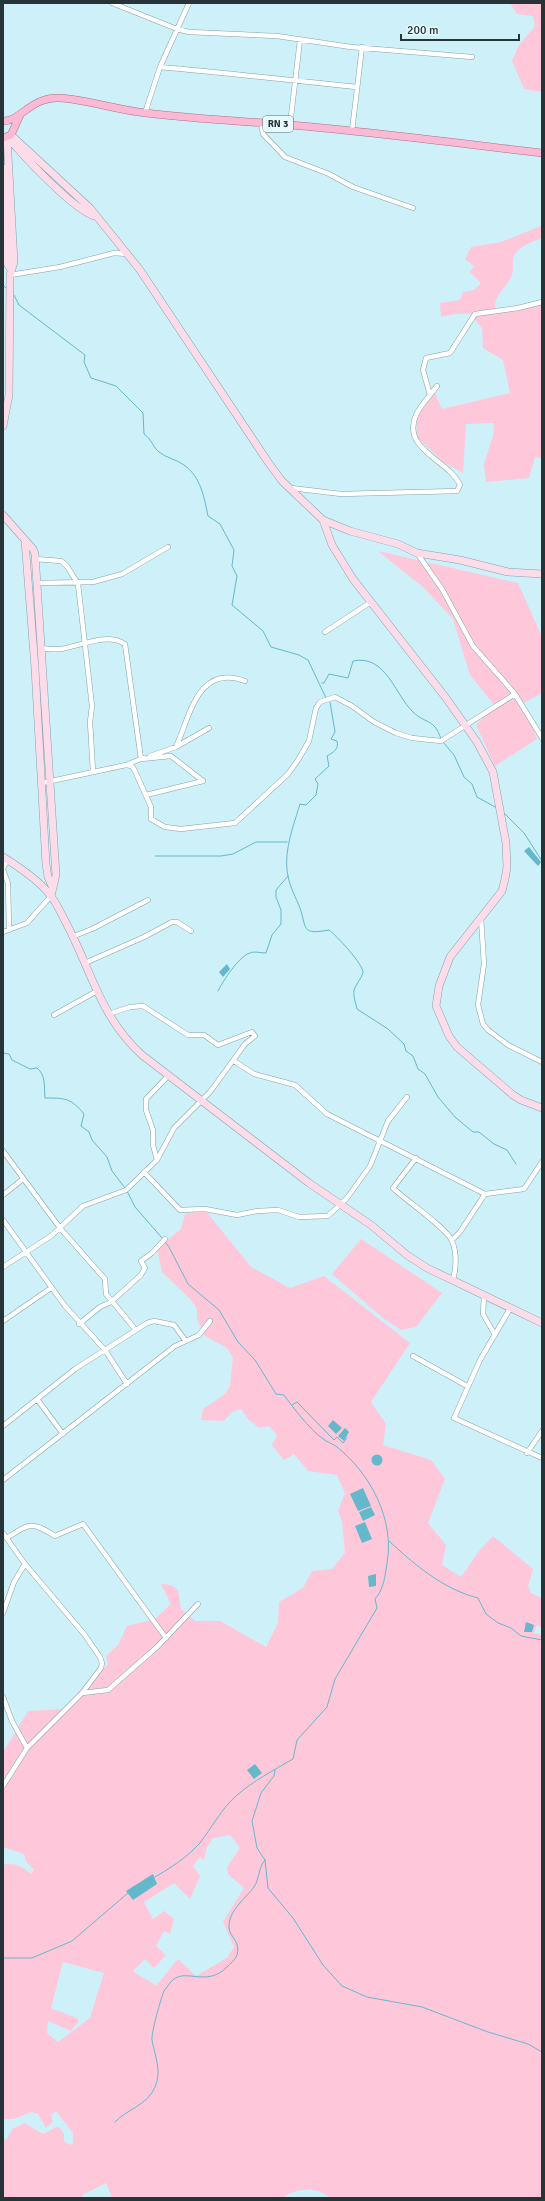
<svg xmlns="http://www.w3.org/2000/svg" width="545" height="2201" font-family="Signika,sans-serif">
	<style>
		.green { fill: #fec8da; fill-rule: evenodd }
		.water { fill: #63b8cb }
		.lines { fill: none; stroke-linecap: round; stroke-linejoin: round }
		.stream { stroke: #63b8cb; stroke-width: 1 }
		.street-casing { stroke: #83a3ab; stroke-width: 5.5 }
		.secondary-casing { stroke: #83a3ab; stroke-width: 8 }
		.primary-casing { stroke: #ae6d89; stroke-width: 8 }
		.street { stroke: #fff; stroke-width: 4.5 }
		.secondary { stroke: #fddce9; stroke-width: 7 }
		.primary { stroke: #fbbad3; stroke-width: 7 }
		.labels { text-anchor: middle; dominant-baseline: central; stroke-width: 3.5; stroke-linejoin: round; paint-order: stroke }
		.shield { fill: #e6faff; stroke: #606f73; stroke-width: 1 }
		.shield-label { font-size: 10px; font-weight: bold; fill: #263337 }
	</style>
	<rect width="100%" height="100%" fill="#cef0f8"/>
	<!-- green -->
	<path class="green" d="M510,3H542V92L524,89L512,61L519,45L535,26L533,16L517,14Z
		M541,226L542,238C533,242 518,246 514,256C511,262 515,271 511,277C505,290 491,297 496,312C512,315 524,302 542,304V458L535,457L529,478L486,482L484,464L493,436L494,423L466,424L463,473L443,462L417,437L416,418L435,393L442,409L510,393L503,360L483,348L482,328L470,314H454L441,317L440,303L460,300L463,292L474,290L481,283L470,272L474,266L465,259L471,247L501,242Z
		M378,551L518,583L542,637V693L523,703L537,739L495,766L476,725L495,706L470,675L453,619L423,587Z
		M205,1210L251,1267L290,1288L324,1276L410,1343L371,1402L386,1424L383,1445L431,1460L445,1479L428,1523L446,1545L442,1565L461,1577L479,1551L493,1536L533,1569L528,1586L531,1593L542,1598V1628L537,1625L534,1633L542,1635V2198H331C316,2187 301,2187 285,2196L286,2198H112L106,2183L82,2195L83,2198H3V2140L7,2139L12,2129L25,2123L43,2134L57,2127L60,2128L64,2134V2141L70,2145L73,2143V2133L56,2111L51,2115L53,2122L46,2128L38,2114L32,2112L13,2119H3V1865C15,1862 21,1866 31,1874L34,1870L26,1861L24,1854L3,1847V1752L28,1711L64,1709L90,1679L108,1665L106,1656L118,1645L127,1626L155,1619L171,1604L161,1584L171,1585L178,1590L181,1609L195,1621H220L266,1647L278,1623L279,1602L303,1588L312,1571L332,1569L345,1553L342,1521L338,1511L345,1493L337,1475L308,1471L294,1454L284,1460L272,1445L277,1435L269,1426L259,1428L249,1420L241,1409L232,1412L224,1421L201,1420L203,1409L225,1394L230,1386L233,1358L227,1348L205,1336L197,1319V1309L191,1300L162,1272L157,1248L181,1229L185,1214ZM230,1835L240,1848L227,1867L228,1874L244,1888L223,1922L234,1947L227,1958L196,1976L178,1959L156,1986C148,1979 140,1977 133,1971L145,1959L154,1968L166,1955L156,1946L164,1931L170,1934L174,1919L164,1911L153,1919L144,1902L174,1883L190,1899L200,1876L193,1866L200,1857L204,1860L207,1847L213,1838ZM63,1962L104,1973L90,2018L58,2042L47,2033L48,2021L71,2031L79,2021L77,2018L51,2008Z
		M361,1239L442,1293L416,1327L401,1330L384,1319L332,1274Z"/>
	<!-- water -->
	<path class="water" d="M529,847L541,862L538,866L524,851Z
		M227,964L230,969L223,977L219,972Z
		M333,1420L342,1428L336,1434L328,1426Z
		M345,1428L349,1432L344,1441L338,1436Z
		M371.5 1460a5.5 5.5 0 1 1 11 0a5.5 5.5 0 1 1-11 0Z
		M363,1488L371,1506L358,1511L350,1494Z
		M371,1507L375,1515L363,1521L359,1512Z
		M365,1522L372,1539L362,1543L355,1526Z
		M376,1574V1586L369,1587L368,1576Z
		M526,1622L534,1625L532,1632H524Z
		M255,1764L262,1773L254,1779L247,1770Z
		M153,1874L157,1884L133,1900L126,1891Z"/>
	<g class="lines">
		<!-- stream -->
		<path class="stream" d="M3,285L7,289
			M14,295L19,305L85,355L84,362L91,378L116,386L143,413L144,434C153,441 152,446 159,452C166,458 176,459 184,465C201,477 204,497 208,516L220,524L234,550L232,566L237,576L232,605L263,631L271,647L299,655L308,660L326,698
			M322,683H324L329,674L348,678L353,661C386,654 395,695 413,712C427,725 434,718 441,739
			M330,702L335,732L331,739L337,741C339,749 334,752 327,756L329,766L315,779L318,784L316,795L306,805L300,804C293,827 283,853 288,876C290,887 296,898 300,908C307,929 301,935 329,930C336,935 364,965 363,973C361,979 356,984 354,990C353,996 356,1004 357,1009L388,1029L404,1044L406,1051L413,1056L418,1069L425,1074L438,1097L455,1117L473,1132H479L494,1144L507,1150L516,1164
			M443,742L454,755L464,777L472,784L477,797L497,808
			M504,813L524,833L542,861
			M155,856H221L233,854L256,842H287
			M218,991C223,981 239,956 250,953C254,951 261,953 266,953L272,935L281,924V910L276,897V890L288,876
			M3,1053L9,1054L12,1060L30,1069L37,1068C46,1075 44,1087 45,1098C65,1098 71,1098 84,1114L81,1126L89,1132L92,1140L107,1157L112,1171L125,1188
			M127,1191L135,1207L163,1239
			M292,1405L297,1402L334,1440L337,1437L343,1443L347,1438
			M389,1541C415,1565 443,1589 478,1598L486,1614L498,1623L511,1628L521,1636L542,1640
			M275,1770L274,1776L261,1793L252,1821L257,1848L265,1860L268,1888L293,1918L323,1965L342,1986L367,1997L422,2007L488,2032L528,2044L542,2052
			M155,1877C172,1867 186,1858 199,1844C212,1828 221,1809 236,1796C253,1781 274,1770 293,1759L297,1740L327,1707L335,1679L377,1608L375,1599C384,1589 385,1576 387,1563C395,1520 370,1473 337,1447C332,1443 326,1442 322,1438C310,1430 292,1406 284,1395L276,1394L255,1360L238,1342L219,1310L188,1284L169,1247L165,1242
			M3,1958H32L72,1941L128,1893
			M115,2122C127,2109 148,2105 155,2087C162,2070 155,2057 152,2040C151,2033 161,1998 164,1991C166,1988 168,1986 170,1983C184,1965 205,1989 227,1967C230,1964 235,1960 237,1955C241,1941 230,1938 229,1928C228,1911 245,1899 254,1887C260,1878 258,1868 265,1860"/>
		<!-- street casing -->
		<g class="street-casing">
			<path id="street" d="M112,3L177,29L189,32L277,36L351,47L472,57
				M160,67C226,73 291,80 357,87
				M145,113L160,67L189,3
				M261,122L263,134L285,157L329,174L353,187L413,208
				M290,125L300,40
				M352,131L362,47
				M10,275L60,267L114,253L128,254
				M430,395L437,386
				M291,488L341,494L457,491L460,485C449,460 401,450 416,415C419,408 425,401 430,395L423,370L426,358L450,353L475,314L518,308L542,302
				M417,553L442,589L473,646L515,694L542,738
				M35,559L61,561L67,566L78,584L92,706L90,722L93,771
				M37,583L93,582L122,574L168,547
				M325,632L371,602
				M40,648C47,649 55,650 61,649C81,646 107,632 125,644L141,759L171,756L203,781
				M176,747C190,716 198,663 245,681
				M150,756L176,747L209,728
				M126,765L143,758
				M42,783L126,765L132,766L135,771L151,807V819L165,827L181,829L235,823L288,774L298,760L309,741L316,708L320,702L335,697L352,706L374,722L396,733L412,738L441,741L515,694
				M146,795L203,781
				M3,868L8,860
				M3,870L8,883L9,930
				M481,918L484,964L478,1005L483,1024L488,1030L508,1045L542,1062
				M3,932L27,923L51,896
				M74,936L92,929L148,900
				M85,963L144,937L172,922H177L191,931
				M54,1015L97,991
				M234,1061L254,1074L295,1085L327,1114L485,1194
				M3,1151L60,1228L105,1279L106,1294L135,1329
				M416,1158L393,1188C405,1200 447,1228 452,1241C457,1253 456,1268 453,1280
				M157,1160L153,1145V1130L146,1110V1099L168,1076
				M144,1172L180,1210L205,1209L237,1215L257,1211L278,1210L299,1217L328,1216L347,1198L370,1166L388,1121L407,1097
				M3,1195L23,1179
				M3,1220L65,1306L105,1350L127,1384
				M452,1240L460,1232L485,1194L524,1189L542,1162
				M3,1267L51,1236L83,1206L126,1190L157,1160L174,1128L210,1092L245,1044L255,1036L252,1032L218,1045L204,1035H188L143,1006L130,1007L109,1014
				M484,1295L483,1314L495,1335
				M511,1307L480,1360L454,1418L542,1458
				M3,1321L51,1288
				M79,1324L100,1307L111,1302L141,1275L145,1268L141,1261L152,1253L165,1239
				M413,1356L467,1386
				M37,1399L63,1434
				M3,1426L75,1369L147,1323L154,1321L174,1325L185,1340
				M527,1453L542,1431
				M3,1480L175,1346L199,1335L210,1321
				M3,1533L25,1564L84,1634L100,1657L102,1663L101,1668L82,1693L27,1748L3,1786
				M7,1538C30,1523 31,1521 55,1536L83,1524L166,1638
				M3,1613L14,1582L25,1564
				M82,1693L108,1690L157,1647L198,1604
				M3,1697L12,1721L27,1748"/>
		</g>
		<!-- secondary casing -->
		<g class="secondary-casing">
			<path id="secondary" d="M11,135L90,208L140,270L268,462L282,481L323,520L332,545L353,579L446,698L477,742L493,772L506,843L507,867L505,879L502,891L450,957L439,986L436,1006L449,1036L457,1047L513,1095L521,1100L542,1108
				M8,137C23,156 73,209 94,216
				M3,168L7,263L11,270
				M3,426L9,395L10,275L14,262L7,138
				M3,515L33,549L35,554L56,875L51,896
				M323,520L350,531L398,544L417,553L460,560L508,572L542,574
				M25,541L35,668L46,864L48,877L53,888
				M3,857C19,867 39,880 50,895C56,902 60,911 64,919C91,968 99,1016 142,1055L309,1183L371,1225L407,1255L427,1268L542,1323"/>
		</g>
		<!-- primary casing -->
		<g class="primary-casing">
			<path id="primary" d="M3,121C20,122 31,96 60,98C89,100 117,110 146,113C194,119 242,121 290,125C374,132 458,143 542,153
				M3,138L11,135L20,115"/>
		</g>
		<!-- street -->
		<use href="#street" class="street"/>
		<!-- secondary -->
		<use href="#secondary" class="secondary"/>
		<!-- primary -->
		<use href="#primary" class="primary"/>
	</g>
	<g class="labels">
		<!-- shield labels -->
		<rect class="shield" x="263" y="116" width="30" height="16" rx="3"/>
		<g class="shield-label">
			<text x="278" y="124">RN 3</text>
		</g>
	</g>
	<!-- border -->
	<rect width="545" height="2201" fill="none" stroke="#263337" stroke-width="8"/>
	<!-- scale -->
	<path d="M401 34v6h118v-6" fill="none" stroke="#263337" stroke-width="2"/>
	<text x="407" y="34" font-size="12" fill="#263337" stroke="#e6faff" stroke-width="3" paint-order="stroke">200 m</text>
</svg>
